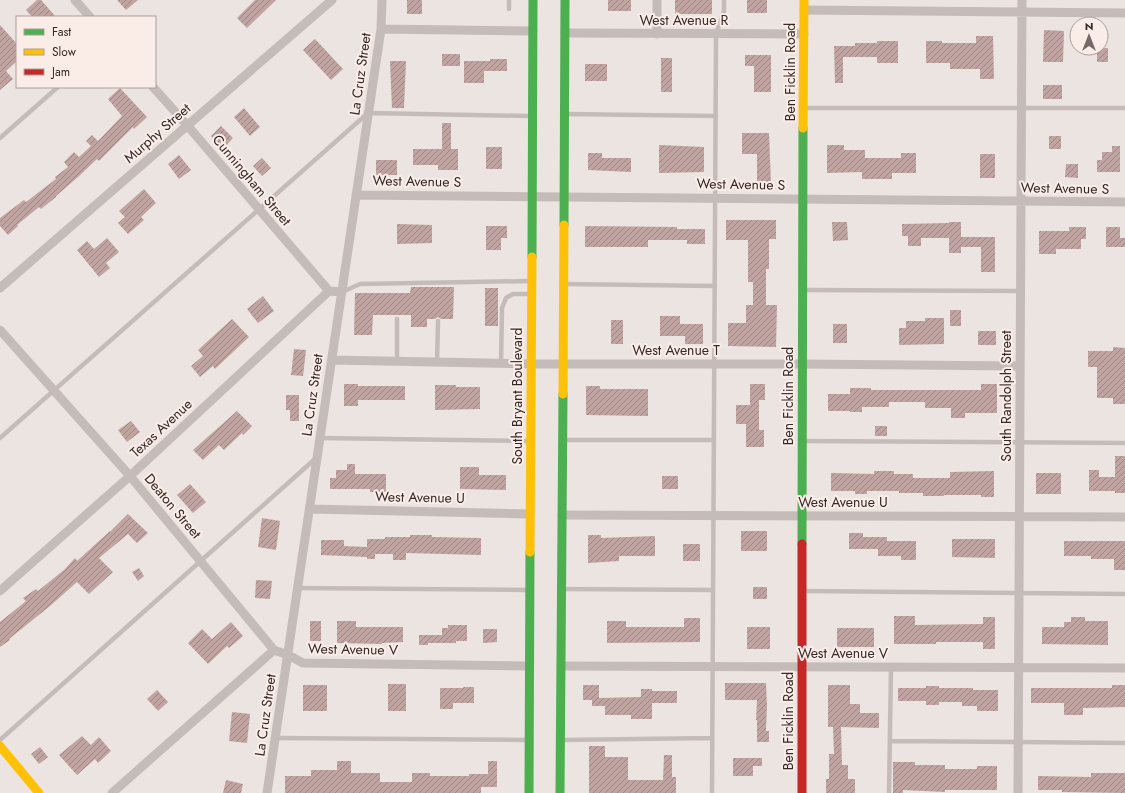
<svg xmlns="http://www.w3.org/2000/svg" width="1125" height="793" font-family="Jost,sans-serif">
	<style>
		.building { fill: url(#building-hatch) }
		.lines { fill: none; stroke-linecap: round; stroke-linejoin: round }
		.lane { stroke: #c5bcb9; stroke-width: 4.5 }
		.street { stroke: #c5bcb9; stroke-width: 9 }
		.fast { stroke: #4caf50; stroke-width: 9 }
		.slow { stroke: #ffc107; stroke-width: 9 }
		.jam { stroke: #c62828; stroke-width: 9 }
		.labels { text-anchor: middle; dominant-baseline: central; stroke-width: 4; stroke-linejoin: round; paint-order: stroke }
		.street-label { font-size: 14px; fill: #362927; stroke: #faede7 }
	</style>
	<defs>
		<pattern id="building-hatch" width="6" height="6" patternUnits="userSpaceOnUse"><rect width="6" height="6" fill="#c0a4a1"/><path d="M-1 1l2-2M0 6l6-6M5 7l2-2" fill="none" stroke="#9d8683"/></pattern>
	</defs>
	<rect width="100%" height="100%" fill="#ece4e0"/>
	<!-- building -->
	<path class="building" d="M37,0H41L56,17H32L26,10Z
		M117,0H138L126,10Z
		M255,0H276L247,28L237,18Z
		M407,0H422V14H407Z
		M608,0H631V11H608Z
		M675,0H712V14H675Z
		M747,0H767V13H747Z
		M0,25L17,44V61L6,71L13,79L0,90Z
		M1044,30L1064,31L1063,62H1043Z
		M976,36H993L994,79H980V69H950V63H926V41H942V43H976Z
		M315,39L343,69L331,80L303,50Z
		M877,41H898V63H877V57H843V83H835L834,46H855V43H877Z
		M1097,48H1108V62H1097Z
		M442,54H460V66H442Z
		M745,55H771V92H754V66H745Z
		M661,58H672V92H661Z
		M490,59H507V71H484V83H464V61H490Z
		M390,61H406L404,108H392Z
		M585,64H607V81H585Z
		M1043,85H1062V99H1043Z
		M120,88L147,117L134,129L133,127L99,161L97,159L78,177L56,196V197L41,209L39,207L17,225L18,226L8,235L0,226V218L24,200L26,202L56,179L55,177L68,167L64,162L74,152L79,157L91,146L86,141L92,135L98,141L122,116L108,99Z
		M244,108L260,127L250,136L234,117Z
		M442,123H451V149H458V170H438V165H413V149H442Z
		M221,126L233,138L223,149L211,136Z
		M742,133H769L771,184H757V154H742Z
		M1049,136H1061V149H1049Z
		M659,145L704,147V172L659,173Z
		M827,145H844V150H865V158H901V153H916V173H892V179H862V172L827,173Z
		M1112,146H1120V172H1097V160H1102V152H1112Z
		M486,147H502V169H486Z
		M588,153H602V158H631V172L588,170Z
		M980,154H995V178H980Z
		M179,155L191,170L179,179L168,164Z
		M262,158L271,168L262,176L253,166Z
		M376,160H397V175H376Z
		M1066,164H1078V178L1065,177Z
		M144,189L156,203L141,217L144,220L128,234L118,223L125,217L119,211Z
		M726,220H776V239H769V269H766V305H777L776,347L728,346V323H746V305H753V282H748V240H726Z
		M832,222H847L848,240L833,241Z
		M949,222H961V237H995V272H981V247H961V253H949V238H921V246H908V236H902V224L949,223Z
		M397,224L432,225V243L397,244Z
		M486,226H507V238H501V250H486Z
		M585,226L677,227V229H705V244H687V240H648V247H585Z
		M1069,227H1086V239H1081V249H1056V254H1039V231H1069Z
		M1106,227H1120V238H1125V247H1106Z
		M107,238L119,252L106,263L110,268L99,277L77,250L87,241L94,249Z
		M411,287H454L453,319H441L438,317L435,319H427V327H411V315H373L372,335H354L355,293H410Z
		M485,288H498V326H485Z
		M263,296L274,311L258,323L247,309Z
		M950,310H961V326H950Z
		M660,316H680V324H703V344H685V336H660Z
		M925,318H944V344L899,345V328H906V321H925Z
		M232,319L249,337L215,369L213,366L200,377L191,366L203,356L198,350Z
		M611,320H623V344H611Z
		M833,324H847V343H833Z
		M978,331H996V345H978Z
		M1113,347L1125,348V404H1113V398H1097V367H1088V351H1113Z
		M294,349L306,350L303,376L291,375Z
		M344,384H358V386H405V400H358V406H344Z
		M750,384H765V400H759V430H764V447H746V424H736V405H750Z
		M981,384H997V413H965V418H951V408H925V402H889V407H862V412H850V411H828V394H850V388H871V390H981Z
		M435,385H456V387H480V409L435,410Z
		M586,386H600V389H648V416L586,415Z
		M286,395H299V421H290V410H286Z
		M237,411L252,426L243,435L242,433L224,450L219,445L203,460L193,450Z
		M131,421L140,432L127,442L118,430Z
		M875,426H887V436H875Z
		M1115,456H1125V493H1115V491H1089V470H1099V477H1115Z
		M347,464H355V474H386V492H370V489H330V478H336V470H347Z
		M460,467H479V475H506V490L460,489Z
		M874,471H894V474H913V478H950V472L994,471V497H981V495H944V496H923V493H899V491H867V494H855V491H831V473L874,474Z
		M1036,473H1061V494H1036Z
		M662,476H678V489H662Z
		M190,484L206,502L193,513L177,495Z
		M128,514L148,533L137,543L128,534L99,558L113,572L89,594L77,582L50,606L9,639L10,640L0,647V622L26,601L23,598L36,589L38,591L65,569L75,558L77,561L110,531V532Z
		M262,518L280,521L276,550L258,547Z
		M741,531H767V551H741Z
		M849,533H863V537H887V541H916V560H901V556H878V549H849Z
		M410,535H432V537L481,538V555L406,553V560H393V554H375V559H367V557L321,555V540H344V546L367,547V539H385V537H410Z
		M588,535H601V538L655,536V556H619V561L588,563Z
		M952,539H995V558L952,557Z
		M1064,541H1125V570H1114V559H1091V556H1064Z
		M683,544H700V561H683Z
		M139,568L144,576L138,581L132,572Z
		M256,580L272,581L270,599L255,598Z
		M753,587H767V599H753Z
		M894,616H915V625L983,624V617H995V649H983V642H936V644H894Z
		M1071,617H1085V621H1108V645L1042,644V627H1064V622H1071Z
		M684,618H700V642L607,643V621H626V627H684Z
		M310,621H321V641H310Z
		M337,621H356V627H403V642L382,643V644L337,643Z
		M231,622L243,636L229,648L227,646L208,664L188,643L202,629L212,639Z
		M448,625H467V641H456V643H428V645H419V635H442V628H448Z
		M747,627H770V649H747Z
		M837,628H874V647H837Z
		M483,629H497V642L483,643Z
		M725,683H766L767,705L766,731H769V742H757V720H756L757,700H725Z
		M388,684H406V711H388Z
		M303,685H327V711H303Z
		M583,685H599V698L641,697V689H652V691H677V703H652V719H631V715H605V706H592V700H583Z
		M828,685H850V704H860V713H879V728L841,727L842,765H848V779H855V793H826V779H829V754H834L833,727H828Z
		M1112,685H1125V707L1083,708V715H1064V703H1031V688H1112Z
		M926,686H939V688H973V690H998V711H977V706H962V702H939V705H926V701H898V688H926Z
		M463,687H474V703H453V709H440V688H463Z
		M157,690L168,702L158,711L147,699Z
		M232,712L250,714L247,743L229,741Z
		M82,736L91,745L99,737L111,751L98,763L95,759L77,775L59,755Z
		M589,746H605V757H628V780H663L664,755H672V777H676V793H589Z
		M40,747L48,757L39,764L31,754Z
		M733,758H762V766H753V776H733Z
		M337,761H351V773H380V782H412V773H430V776H469V774H488V761H497V787H481V793H285V776H311V770H337Z
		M893,762H915V765H945V769H977V766H997V790H945V792L903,790V793H893Z
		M1091,773H1125V793L1062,792V790H1038V776L1091,777Z
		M226,780L243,784L241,793H223Z"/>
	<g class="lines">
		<!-- lane -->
		<path class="lane" d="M509,9V0
			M805,108H1125
			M567,114L716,116
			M0,138L58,87
			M564,284L715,286
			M804,290L1021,291
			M342,292L360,284L530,281
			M397,361V319
			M437,362L438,321
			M501,363L502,308L506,298L513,294H529
			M0,438L368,113L529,116
			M320,438L528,441
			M563,440H714
			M803,441L1125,443
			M298,588L528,590
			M563,589L713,590
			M804,591L1125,594
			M276,738L527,740
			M0,740L315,459
			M562,740L712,738
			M890,741L1125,743
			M712,793L716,34L724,11V0
			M889,793L891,667"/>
		<!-- street -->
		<path class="street" d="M75,0L90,17
			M804,10L1125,13
			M381,29L533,31
			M565,33L804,34
			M657,34V0
			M153,87L187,125L329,291
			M356,195L1125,202
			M0,288L332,0
			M0,330L130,476L274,650
			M332,360L531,364H802L1020,366
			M310,509L530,514
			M562,515L1125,517
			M0,591L130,476L329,291L342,292
			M274,650L288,655L303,663L529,666
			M561,666L1125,668
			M112,793L274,650
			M267,793L381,29L382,0
			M1018,793L1022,0"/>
		<!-- fast -->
		<path class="fast" d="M564,225L565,0
			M532,257L533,0
			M802,544L803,128
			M529,793L530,552
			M560,793L563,394"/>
		<!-- slow -->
		<path class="slow" d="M803,128L804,0
			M563,394L564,225
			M530,552L532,257
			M0,746L39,793"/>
		<!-- jam -->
		<path class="jam" d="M802,544V793"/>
	</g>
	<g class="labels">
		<!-- street labels -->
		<g class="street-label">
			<text x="684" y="20">West Avenue R</text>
			<text transform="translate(790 72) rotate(-90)">Ben Ficklin Road</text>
			<text transform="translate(360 74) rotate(-82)">La Cruz Street</text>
			<text transform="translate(157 133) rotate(-41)">Murphy Street</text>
			<text transform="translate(252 180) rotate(50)">Cunningham Street</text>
			<text transform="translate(417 181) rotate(1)">West Avenue S</text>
			<text transform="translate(741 184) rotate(1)">West Avenue S</text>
			<text transform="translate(1065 188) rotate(1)">West Avenue S</text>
			<text x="676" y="350">West Avenue T</text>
			<text transform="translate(312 395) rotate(-82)">La Cruz Street</text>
			<text transform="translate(517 396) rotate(-90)">South Bryant Boulevard</text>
			<text transform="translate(788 396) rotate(-90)">Ben Ficklin Road</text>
			<text transform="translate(1006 396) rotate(-90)">South Randolph Street</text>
			<text transform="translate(161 428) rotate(-43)">Texas Avenue</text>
			<text transform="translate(420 497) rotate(1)">West Avenue U</text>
			<text x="843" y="502">West Avenue U</text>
			<text transform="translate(173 506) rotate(50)">Deaton Street</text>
			<text transform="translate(353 649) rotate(1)">West Avenue V</text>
			<text x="843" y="653">West Avenue V</text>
			<text transform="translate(265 715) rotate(-82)">La Cruz Street</text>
			<text transform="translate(788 721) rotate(-90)">Ben Ficklin Road</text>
		</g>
	</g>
	<!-- legend -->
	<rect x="16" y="16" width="140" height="72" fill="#faede7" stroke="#ac9f9a"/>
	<rect x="24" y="29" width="20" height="6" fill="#4caf50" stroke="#ac9f9a"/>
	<text x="52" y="36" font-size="12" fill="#362927">Fast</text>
	<rect x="24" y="49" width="20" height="6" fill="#ffc107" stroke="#ac9f9a"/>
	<text x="52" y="56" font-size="12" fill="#362927">Slow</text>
	<rect x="24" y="69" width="20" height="6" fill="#c62828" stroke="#ac9f9a"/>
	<text x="52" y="76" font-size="12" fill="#362927">Jam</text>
	<!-- north arrow -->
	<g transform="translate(1089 36)"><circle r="19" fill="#faede7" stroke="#ac9f9a"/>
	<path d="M0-3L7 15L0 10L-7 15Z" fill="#766a68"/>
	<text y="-6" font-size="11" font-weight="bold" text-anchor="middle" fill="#362927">N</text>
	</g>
</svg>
